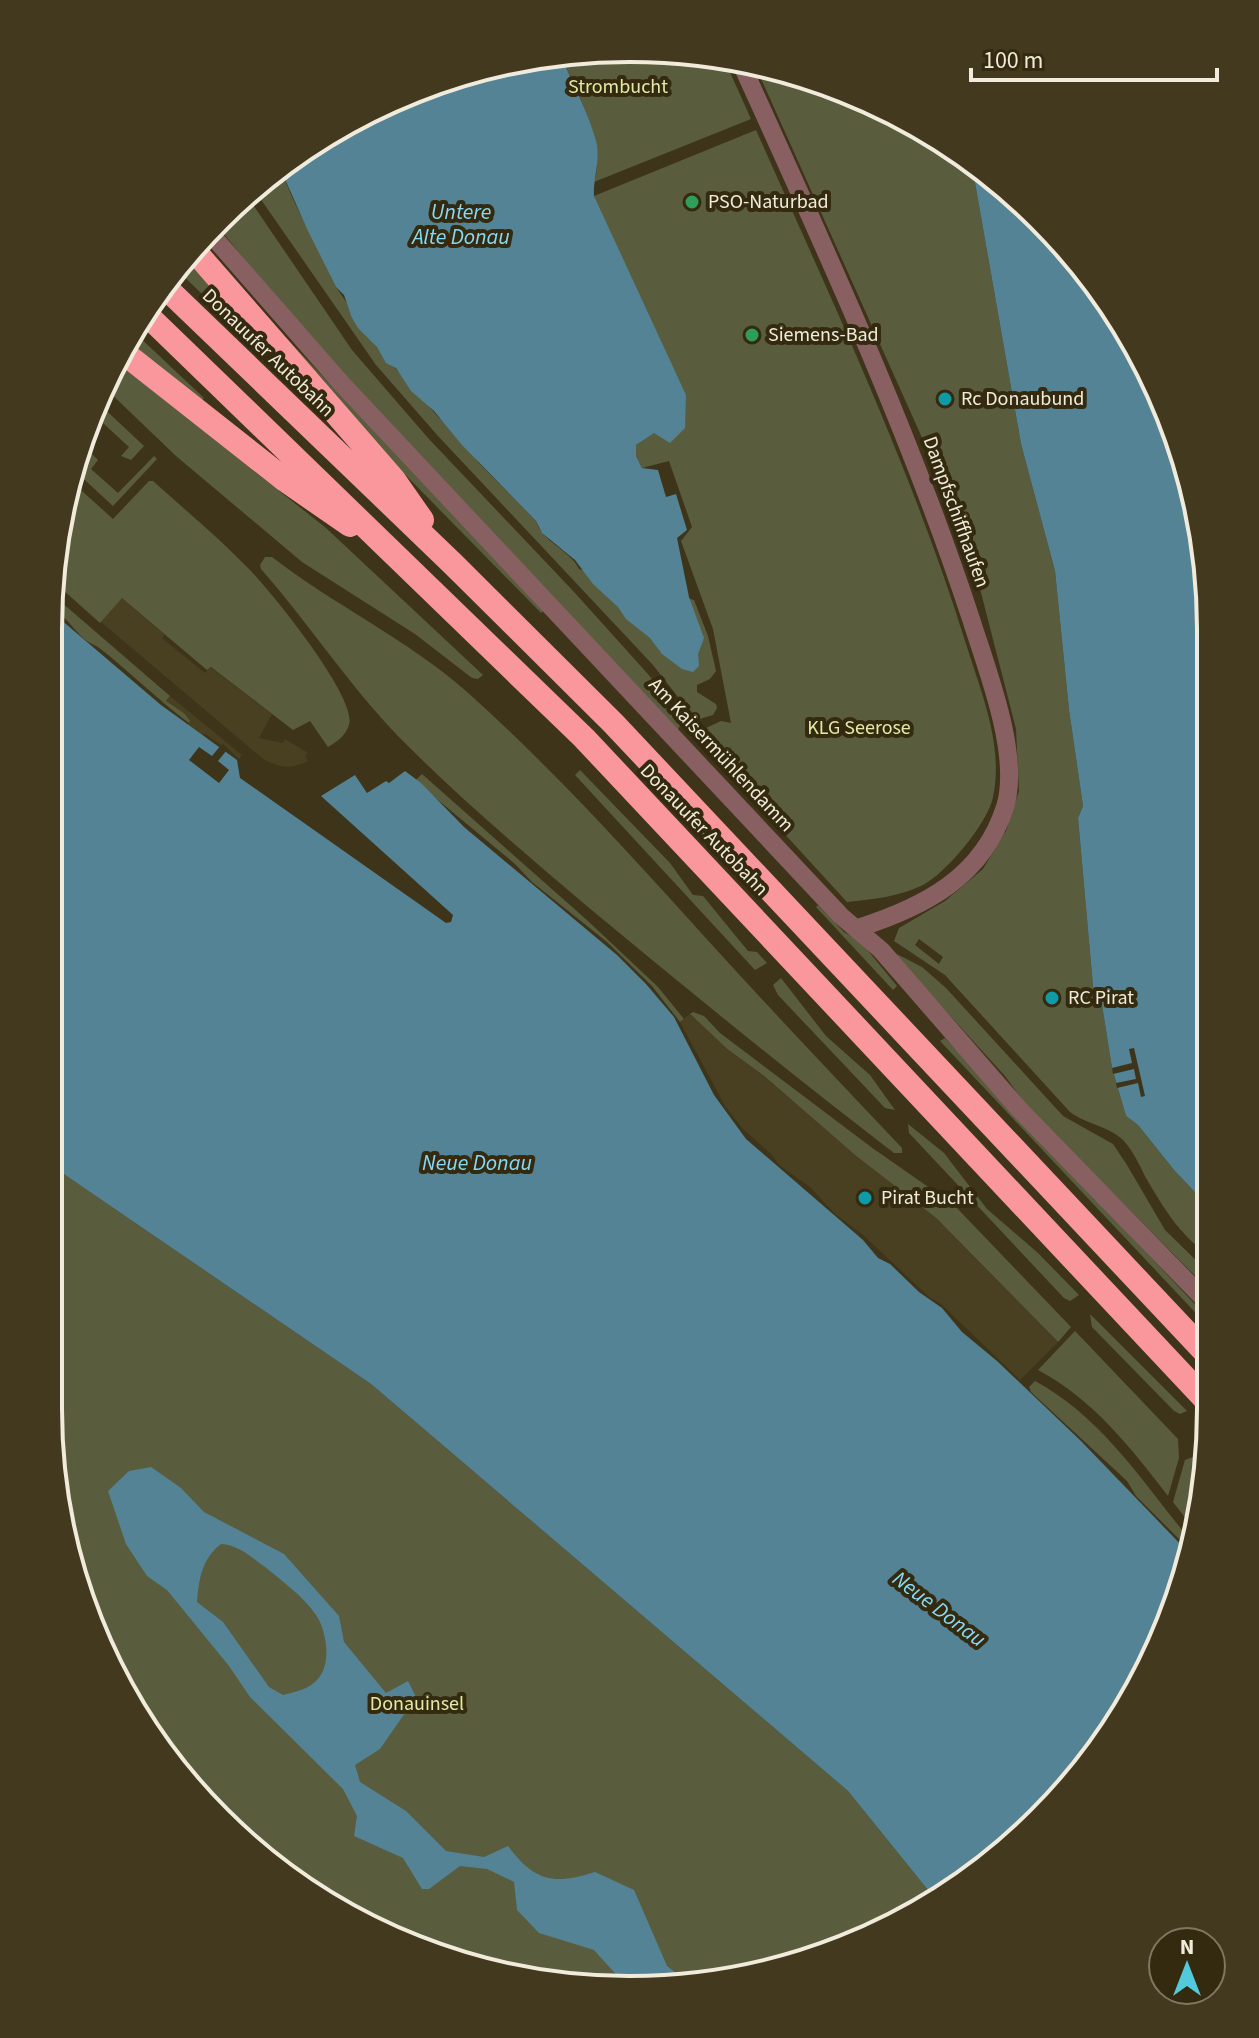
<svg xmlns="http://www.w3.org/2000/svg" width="1259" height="2038" font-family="'Source Sans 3',sans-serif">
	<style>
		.green { fill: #5a5d3d; fill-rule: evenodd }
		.sand { fill: #484020 }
		.water { fill: #538394; fill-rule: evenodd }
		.pier { fill: #3e3419 }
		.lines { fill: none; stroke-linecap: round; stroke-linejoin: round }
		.street { stroke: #896061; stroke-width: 18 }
		.highway { stroke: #fa979d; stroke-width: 24 }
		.leisure-dot { fill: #2e9e5b; stroke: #342a0f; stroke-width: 3 }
		.culture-dot { fill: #0f9aa8; stroke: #342a0f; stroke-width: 3 }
		.labels { text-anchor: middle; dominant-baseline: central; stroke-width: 8; stroke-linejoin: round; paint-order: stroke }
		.park-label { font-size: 20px; fill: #e3eaa6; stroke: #342a0f }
		.poi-label { font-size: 20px; fill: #f1ebdb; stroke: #342a0f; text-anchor: start }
		.street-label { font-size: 20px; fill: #f1ebdb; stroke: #342a0f }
		.water-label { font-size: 22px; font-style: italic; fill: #88d9f6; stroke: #342a0f }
		.rim { fill: none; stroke: #f1ebdb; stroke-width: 4 }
	</style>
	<rect width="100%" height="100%" fill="#3e3419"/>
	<!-- green -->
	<path class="green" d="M667,49L724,59L751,119L594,182C607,143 575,89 560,53Z
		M754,63L780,68L886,108L944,143L945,147H949L971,160L1021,444L1055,571L1069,710L1083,806L1078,818L1093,986L1102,1005L1112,1068L1126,1116L1138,1125L1174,1170L1207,1205V1254C1179,1234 1163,1207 1146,1178C1140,1166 1133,1151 1124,1141C1111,1127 1086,1124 1070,1112L945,975L894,941L899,928L945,901L983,869L1006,831L1019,791L1016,729L976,573L941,480ZM919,939L943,957L939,964L915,945Z
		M756,130C831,299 911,467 966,644C981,692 1004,746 993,797C988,823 946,873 923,885C899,897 873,899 847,902L693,734L721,721L731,723L713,629L681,541L692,527L669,461L642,468L636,456V445L654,432L594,196Z
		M280,168L292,197L336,287L377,347L439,418L456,430L478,462L536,521C542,542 570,550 579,569L694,600L708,636L716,671L710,679L697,685V692L716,704L717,708L713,715L696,720L653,665L438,436L376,365L253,188Z
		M245,193L352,350L428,438L575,593L647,673L675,706L682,719L681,724L677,731L291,317L216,224Z
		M187,256L260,338L254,344L175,268Z
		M275,326L544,610L541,613L383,452Z
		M135,333L204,398L200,402L128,346Z
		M118,363L326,528L483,675L478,679L472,678L415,634L302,562L176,456L104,387Z
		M96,401L144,446L131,460L121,456L129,447L91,412Z
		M91,453L98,460L91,469L118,493L154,456L157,459L113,506L75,471L79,457L83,461Z
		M149,481H153C185,510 218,537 248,568C269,589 358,698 349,725C346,735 337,742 328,747L310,721L293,730L211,667L207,670L123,599L100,623L53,581V554L72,482L113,519Z
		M265,557H272C334,605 407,639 466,691C551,767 627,851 703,935C768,1007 835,1077 902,1148V1153H894C790,1073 689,991 588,907C527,855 465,803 408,746C353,692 312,627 261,569L260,565Z
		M53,595L170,696L167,700L185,714L191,721L189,723C158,700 131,673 102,650C95,644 87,643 81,636C72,627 66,617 54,610Z
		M580,770L670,863L693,895L703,896L748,951L757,952L767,963L755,970L575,775Z
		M422,774L588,921L658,987L684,1019L680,1022L652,986L607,942L532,882L515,864L415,781Z
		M818,905L844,932L860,941L897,986L893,990L816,907Z
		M891,951L922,967L946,988L1063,1116L1113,1144L1127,1165L1165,1230L1207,1271V1288L1026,1105L1005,1076Z
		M781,978L826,1036L870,1075L895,1110L885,1108L778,995L773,985Z
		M693,1012L704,1016L720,1033L871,1147L954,1205L1071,1327L1058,1342L936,1218L856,1156L764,1076L727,1049L690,1014Z
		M945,1038L1207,1317V1325L940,1041Z
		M908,1124L944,1153L987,1209L1038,1253L1079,1295L1070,1301L1064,1298L909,1133Z
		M49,1164L371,1384L848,1791L936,1900L816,1959L629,1990L443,1959L306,1892L168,1762L79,1595L48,1408Z
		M1090,1314L1187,1411L1180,1414L1174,1411L1092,1327Z
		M1075,1331L1178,1439L1179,1458L1168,1496C1131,1448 1093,1399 1038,1370Z
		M1035,1381C1103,1418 1143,1483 1191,1541L1189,1549L1136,1496L1127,1481L1031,1392L1029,1387Z
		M1193,1457L1198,1458L1206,1467V1484L1194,1529L1173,1502L1185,1460Z"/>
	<!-- sand -->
	<path class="sand" d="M122,598L165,635L162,638L205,673L210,667L272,714L259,738L283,743L285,739L308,753L305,756L308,761C291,770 278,768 262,758L101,622Z
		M170,696L242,755L239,759L223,744L221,745L205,734L200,735L187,725L190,721L185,714L166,701Z
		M690,1014L727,1049L764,1076L856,1156L936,1218L1058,1342L1020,1380L941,1304L929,1297L862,1234L834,1213L810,1187L779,1165L772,1155L742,1128L725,1106L680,1022Z"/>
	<!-- water -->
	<path class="water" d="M553,53H560C571,81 588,111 596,141C601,160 593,178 594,196L686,395L685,428L670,443L654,433L636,445V456L642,468L658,470L666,497L676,494L687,530L677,538L689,597L704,638L698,654L699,666L693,672L682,669L662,654L650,638L626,619L618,607L593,584L575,560L542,533L536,521L462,445L434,411L411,391L396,368L386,363L377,347L358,328L352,318L344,295L336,287L308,231L280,168L338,126L442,79Z
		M971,160L983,168L1067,246L1133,339L1191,479L1210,591L1207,1205L1174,1170L1138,1125L1126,1116L1112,1068L1102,1005H1097L1093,986L1078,818L1083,806L1069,710L1055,571L1021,444Z
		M53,613L161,705L237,760L240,778L446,923L451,922L453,915L321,796L355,775L367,793L386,781L389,783L405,771L421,783L464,827L617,955L646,984L674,1017L714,1095L746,1139L863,1240L878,1258L890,1264L919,1292L942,1308L962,1332L997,1361L1081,1441L1188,1552L1167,1631L1091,1762L953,1892L936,1900L848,1791L371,1384L49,1164Z
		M151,1467L181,1488L204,1512L284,1554L339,1616L344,1642L386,1693L408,1681L416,1697L380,1749L355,1765L360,1782L406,1811L446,1851L484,1857L508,1846C535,1882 554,1885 595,1872L634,1890L667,1966L686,1981L630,1990L594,1950L539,1933L517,1910L514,1882L487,1869L460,1866L429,1889H422L403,1858L354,1836L357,1816L343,1789L250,1697L229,1666L167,1590L147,1576L126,1544L108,1491L129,1471ZM221,1544C239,1545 251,1557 265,1567C281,1580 304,1597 316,1615C327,1631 332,1665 317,1680C309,1689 295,1692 283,1695L269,1687L223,1622L197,1602C199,1578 202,1559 221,1544Z"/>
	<!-- pier -->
	<path class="pier" d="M221,745L227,750L218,761L229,770L219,783L189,760L199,747L212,756Z
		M1134,1048L1145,1096L1141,1097L1138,1083L1117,1088L1116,1083L1136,1079L1134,1069L1113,1074L1112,1068L1132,1063L1129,1049Z"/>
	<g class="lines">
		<!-- street -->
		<path class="street" d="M740,61C823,244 908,427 971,619C987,670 1021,755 1005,807C983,877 924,907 858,928
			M209,232L341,383L841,916L881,950L1019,1109L1207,1302"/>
		<!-- highway -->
		<path class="highway" d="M193,249L394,480L422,520
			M163,285L453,564L613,723L1207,1354
			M146,314L584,738L1206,1400
			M124,353L285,480L350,525"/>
	</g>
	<!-- markers -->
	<g class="leisure-dot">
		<circle cx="692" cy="202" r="8"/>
		<circle cx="752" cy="335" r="8"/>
	</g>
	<g class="culture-dot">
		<circle cx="945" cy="399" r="8"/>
		<circle cx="1052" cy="998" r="8"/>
		<circle cx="865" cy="1198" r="8"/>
	</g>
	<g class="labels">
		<!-- park labels -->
		<g class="park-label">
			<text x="618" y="87">Strombucht</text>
			<text x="859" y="728">KLG Seerose</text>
			<text x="417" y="1704">Donauinsel</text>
		</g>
		<!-- poi labels -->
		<g class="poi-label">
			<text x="708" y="202">PSO-Naturbad</text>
			<text x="768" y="335">Siemens-Bad</text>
			<text x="961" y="399">Rc Donaubund</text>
			<text x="1068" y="998">RC Pirat</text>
			<text x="881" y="1198">Pirat Bucht</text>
		</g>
		<!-- street labels -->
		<g class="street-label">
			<text transform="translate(268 353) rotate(44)">Donauufer Autobahn</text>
			<text transform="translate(956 512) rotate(70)">Dampfschiffhaufen</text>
			<text transform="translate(721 755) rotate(47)">Am Kaisermühlendamm</text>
			<text transform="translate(704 830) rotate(46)">Donauufer Autobahn</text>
		</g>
		<!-- water labels -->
		<g class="water-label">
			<text x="461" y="212">Untere<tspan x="461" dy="25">Alte Donau</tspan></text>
			<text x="477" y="1163">Neue Donau</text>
			<text transform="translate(939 1609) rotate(37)">Neue Donau</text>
		</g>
	</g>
	<!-- crop -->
	<path d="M0 0H1259V2038H0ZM629 62H630A567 567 0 0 1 1197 629V1409A567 567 0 0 1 630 1976H629A567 567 0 0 1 62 1409V629A567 567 0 0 1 629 62Z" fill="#43391f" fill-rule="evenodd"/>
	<path class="rim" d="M629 62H630A567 567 0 0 1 1197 629V1409A567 567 0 0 1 630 1976H629A567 567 0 0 1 62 1409V629A567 567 0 0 1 629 62Z"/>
	<!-- north arrow -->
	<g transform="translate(1187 1966)"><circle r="38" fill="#342a0f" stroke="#807761" stroke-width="2"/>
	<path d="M0-6L14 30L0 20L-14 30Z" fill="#53cadc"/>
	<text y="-12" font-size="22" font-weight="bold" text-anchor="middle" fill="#f1ebdb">N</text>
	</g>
	<!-- scale -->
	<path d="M971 68v12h246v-12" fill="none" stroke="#f1ebdb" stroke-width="4"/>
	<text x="983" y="68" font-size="24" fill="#f1ebdb" stroke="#342a0f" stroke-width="6" paint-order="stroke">100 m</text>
</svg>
